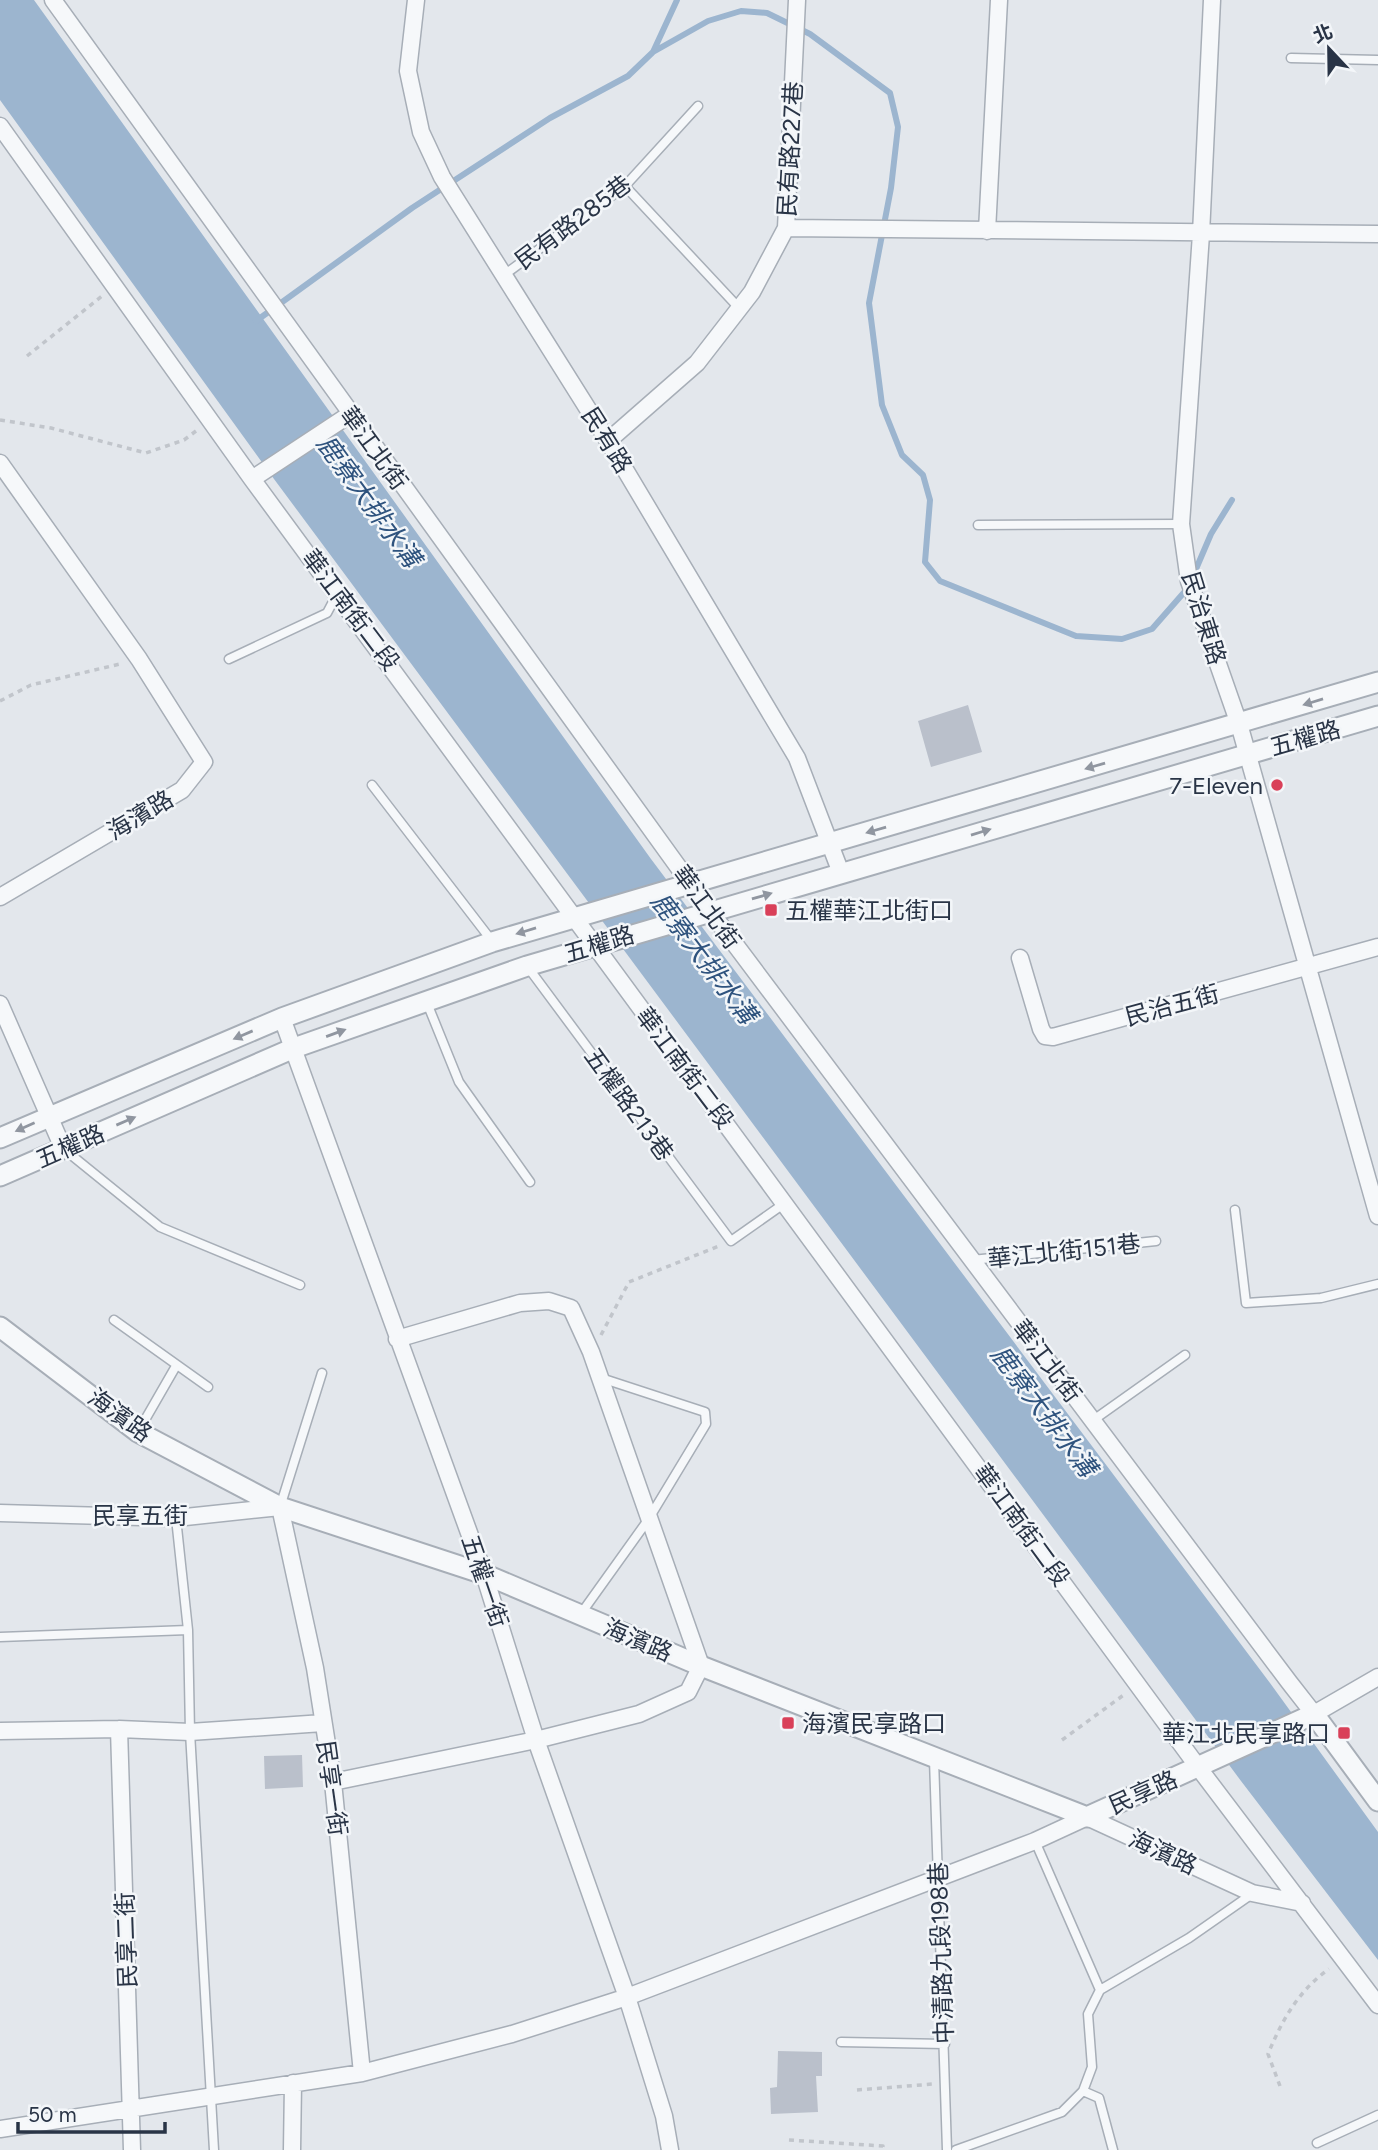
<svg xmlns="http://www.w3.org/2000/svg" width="1378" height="2150" font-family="Figtree,'Noto Sans TC',sans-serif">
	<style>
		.water { fill: #9cb5cf }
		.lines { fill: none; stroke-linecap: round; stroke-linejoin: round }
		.stream { stroke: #9cb5cf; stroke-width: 6 }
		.building { fill: #bac0cb }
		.service-casing { stroke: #a7aeb7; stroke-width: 11 }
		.minor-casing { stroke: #a7aeb7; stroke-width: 19 }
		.tertiary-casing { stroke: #a7aeb7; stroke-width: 23 }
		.path { stroke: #c1c5cb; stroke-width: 3.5; stroke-dasharray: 5 5; stroke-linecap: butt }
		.service { stroke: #f6f8fa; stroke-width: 8 }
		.minor { stroke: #f6f8fa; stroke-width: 16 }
		.tertiary { stroke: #f6f8fa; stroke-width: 19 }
		.oneway { fill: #9096a0 }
		.poi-dot { fill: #d94059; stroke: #f3f6f9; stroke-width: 2.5 }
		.labels { text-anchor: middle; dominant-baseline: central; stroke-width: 5; stroke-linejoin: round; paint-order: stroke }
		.street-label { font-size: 24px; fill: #293446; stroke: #f3f6f9 }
		.poi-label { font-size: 24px; fill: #293446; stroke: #f3f6f9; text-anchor: end }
		.water-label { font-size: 26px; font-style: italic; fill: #2f537e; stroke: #f3f6f9 }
	</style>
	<rect width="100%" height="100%" fill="#e3e7ec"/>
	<!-- water -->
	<path class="water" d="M0,0H34L651,859L1270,1683L1378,1832V1960L1241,1781L274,479L0,100Z"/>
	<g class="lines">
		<!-- stream -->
		<path class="stream" d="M653,52L677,0
			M256,321L412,208L550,118L628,76L653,52L708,21L741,11L767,13L810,34L890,93L898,127L891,188L869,303L882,405L902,455L923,475L930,500L925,562L940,581L1076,636L1122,639L1152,629L1187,589
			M1193,576L1211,534L1232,500"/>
	</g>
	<!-- building -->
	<path class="building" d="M968,705L982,752L931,767L918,721Z
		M302,1755L303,1787L265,1789L264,1756Z
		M778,2051L822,2052V2076H816L818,2112L771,2114L770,2088L777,2087Z"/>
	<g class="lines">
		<!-- service casing -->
		<g class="service-casing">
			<path id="service" d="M1291,58L1378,60
				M625,186L739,308
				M504,275L625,186L698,106
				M978,525L1181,524
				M229,659L327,613L337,594
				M372,785L492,941
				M527,966L731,1241L785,1203
				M427,1003L459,1082L530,1182
				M65,1150L160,1227L300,1285
				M1235,1210L1246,1303L1321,1298L1378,1284
				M972,1260L1156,1241
				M114,1320L208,1387
				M1092,1421L1185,1355
				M138,1432L176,1366
				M280,1507L322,1373
				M176,1518L188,1630L190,1732L214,2150
				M580,1615L648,1520L706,1424L705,1412L601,1378
				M0,1637L188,1630
				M934,1759L947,2150
				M1035,1841L1100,1990
				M841,2042L945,2044
				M1083,2091L1099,2098L1113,2150
				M1317,2143L1378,2115
				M956,2150L1062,2112L1083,2091L1092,2067L1088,2014L1100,1990L1189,1938L1252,1894"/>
		</g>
		<!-- minor casing -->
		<g class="minor-casing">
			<path id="minor" d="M53,0L710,911L1289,1682L1314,1714L1378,1677
				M416,0L408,71L421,132L442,177L608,441L797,758L841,873
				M1212,0L1201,234L1181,524L1189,581L1239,724L1378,1216
				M0,126L252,479L1198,1767L1378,2005
				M786,228L1378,234
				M987,231L999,0
				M608,441L697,363L752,292L786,228L797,0
				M0,463L139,659L204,762L182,790L0,897
				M252,479L349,415
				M1020,958L1041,1029L1045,1036L1053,1037L1378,947
				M0,1004L63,1148
				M282,1018L484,1574L536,1740L627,1997L664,2116L670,2150
				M0,1513L176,1518L280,1507L315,1668L333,1782L362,2073
				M119,1729L132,2150
				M0,1731L119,1729L190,1732L323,1723
				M333,1782L536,1740L639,1714L688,1692L701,1666L591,1352L571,1308L549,1301L520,1303L397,1339
				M0,2129L362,2073L512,2034L627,1997L1035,1841L1087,1817L1252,1893L1302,1903
				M292,2150L293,2083"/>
		</g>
		<!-- tertiary casing -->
		<g class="tertiary-casing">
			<path id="tertiary" d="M0,1138L282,1018L492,942L1378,682
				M0,1176L294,1048L527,966L1378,716
				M0,1327L138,1432L280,1507L484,1574L701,1666L1087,1817L1314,1714L1378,1801"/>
		</g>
		<!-- path -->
		<path class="path" d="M27,356L102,296
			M0,420L51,428L146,453L184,440L196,431
			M0,701L31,685L120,664
			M601,1335L629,1282L719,1246
			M1062,1740L1125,1694
			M1280,2086L1268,2054C1282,2020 1299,1990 1329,1969
			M857,2090L933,2084
			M789,2140L883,2146L882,2150"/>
		<!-- service -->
		<use href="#service" class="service"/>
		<!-- minor -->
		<use href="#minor" class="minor"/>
		<!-- tertiary -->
		<use href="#tertiary" class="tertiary"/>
	</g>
	<!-- one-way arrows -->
	<defs><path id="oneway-solid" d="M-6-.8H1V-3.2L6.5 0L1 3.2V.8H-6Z" transform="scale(1.75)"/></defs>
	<g class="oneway">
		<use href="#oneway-solid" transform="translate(1313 702) rotate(163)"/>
		<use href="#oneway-solid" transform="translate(1095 766) rotate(164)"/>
		<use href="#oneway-solid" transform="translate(876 830) rotate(164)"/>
		<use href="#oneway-solid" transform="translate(981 832) rotate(-17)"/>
		<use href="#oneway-solid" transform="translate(762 896) rotate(-16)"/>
		<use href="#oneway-solid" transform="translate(526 931) rotate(163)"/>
		<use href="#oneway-solid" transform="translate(336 1033) rotate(-20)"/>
		<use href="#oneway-solid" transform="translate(243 1035) rotate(157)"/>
		<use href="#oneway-solid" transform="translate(126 1121) rotate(-23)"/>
		<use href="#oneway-solid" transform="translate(25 1127) rotate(156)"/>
	</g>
	<!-- markers -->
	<g class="poi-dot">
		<circle cx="1277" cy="785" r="7"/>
		<rect x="764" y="903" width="14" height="14" rx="3.5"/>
		<rect x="781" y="1716" width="14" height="14" rx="3.5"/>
		<rect x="1337" y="1726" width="14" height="14" rx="3.5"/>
	</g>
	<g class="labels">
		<!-- street labels -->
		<g class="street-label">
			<text transform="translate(790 149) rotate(-87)">民有路227巷</text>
			<text transform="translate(573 222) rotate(-37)">民有路285巷</text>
			<text transform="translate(607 440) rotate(58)">民有路</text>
			<text transform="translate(374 448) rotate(54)">華江北街</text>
			<text transform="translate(351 610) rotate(53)">華江南街二段</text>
			<text transform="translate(1204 618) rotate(73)">民治東路</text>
			<text transform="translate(1305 738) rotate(-16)">五權路</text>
			<text transform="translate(140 815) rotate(-31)">海濱路</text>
			<text transform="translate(707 907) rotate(54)">華江北街</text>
			<text transform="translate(599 944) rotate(-17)">五權路</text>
			<text transform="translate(1172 1005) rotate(-15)">民治五街</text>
			<text transform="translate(685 1068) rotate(53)">華江南街二段</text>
			<text transform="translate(629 1104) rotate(54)">五權路213巷</text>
			<text transform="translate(70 1146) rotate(-24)">五權路</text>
			<text transform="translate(1064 1251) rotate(-6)">華江北街151巷</text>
			<text transform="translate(1047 1361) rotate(53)">華江北街</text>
			<text transform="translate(120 1415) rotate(36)">海濱路</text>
			<text x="140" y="1515">民享五街</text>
			<text transform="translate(1022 1525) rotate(54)">華江南街二段</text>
			<text transform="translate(485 1581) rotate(71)">五權一街</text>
			<text transform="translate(638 1640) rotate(23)">海濱路</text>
			<text transform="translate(332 1788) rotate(82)">民享一街</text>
			<text transform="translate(1143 1792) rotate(-24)">民享路</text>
			<text transform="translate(1163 1852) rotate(25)">海濱路</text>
			<text transform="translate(126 1940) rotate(-92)">民享二街</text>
			<text transform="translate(941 1953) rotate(-92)">中清路九段198巷</text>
		</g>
		<!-- poi labels -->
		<g class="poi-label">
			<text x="1263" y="785">7-Eleven</text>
			<text x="785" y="910" text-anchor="start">五權華江北街口</text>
			<text x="802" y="1723" text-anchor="start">海濱民享路口</text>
			<text x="1330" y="1733">華江北民享路口</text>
		</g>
		<!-- water labels -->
		<g class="water-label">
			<text transform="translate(369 501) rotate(54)">鹿寮大排水溝</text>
			<text transform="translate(704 958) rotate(53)">鹿寮大排水溝</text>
			<text transform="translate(1044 1411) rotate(53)">鹿寮大排水溝</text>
		</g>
	</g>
	<!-- north arrow -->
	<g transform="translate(1329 49) rotate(338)" stroke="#f3f6f9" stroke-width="5" paint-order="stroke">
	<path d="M0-5L12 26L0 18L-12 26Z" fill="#293446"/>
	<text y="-10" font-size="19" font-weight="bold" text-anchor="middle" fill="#293446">北</text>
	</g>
	<!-- scale -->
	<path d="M18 2122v10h147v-10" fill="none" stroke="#293446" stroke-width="3.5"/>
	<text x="28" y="2122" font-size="21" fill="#293446" stroke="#f3f6f9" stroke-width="5" paint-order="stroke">50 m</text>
</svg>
